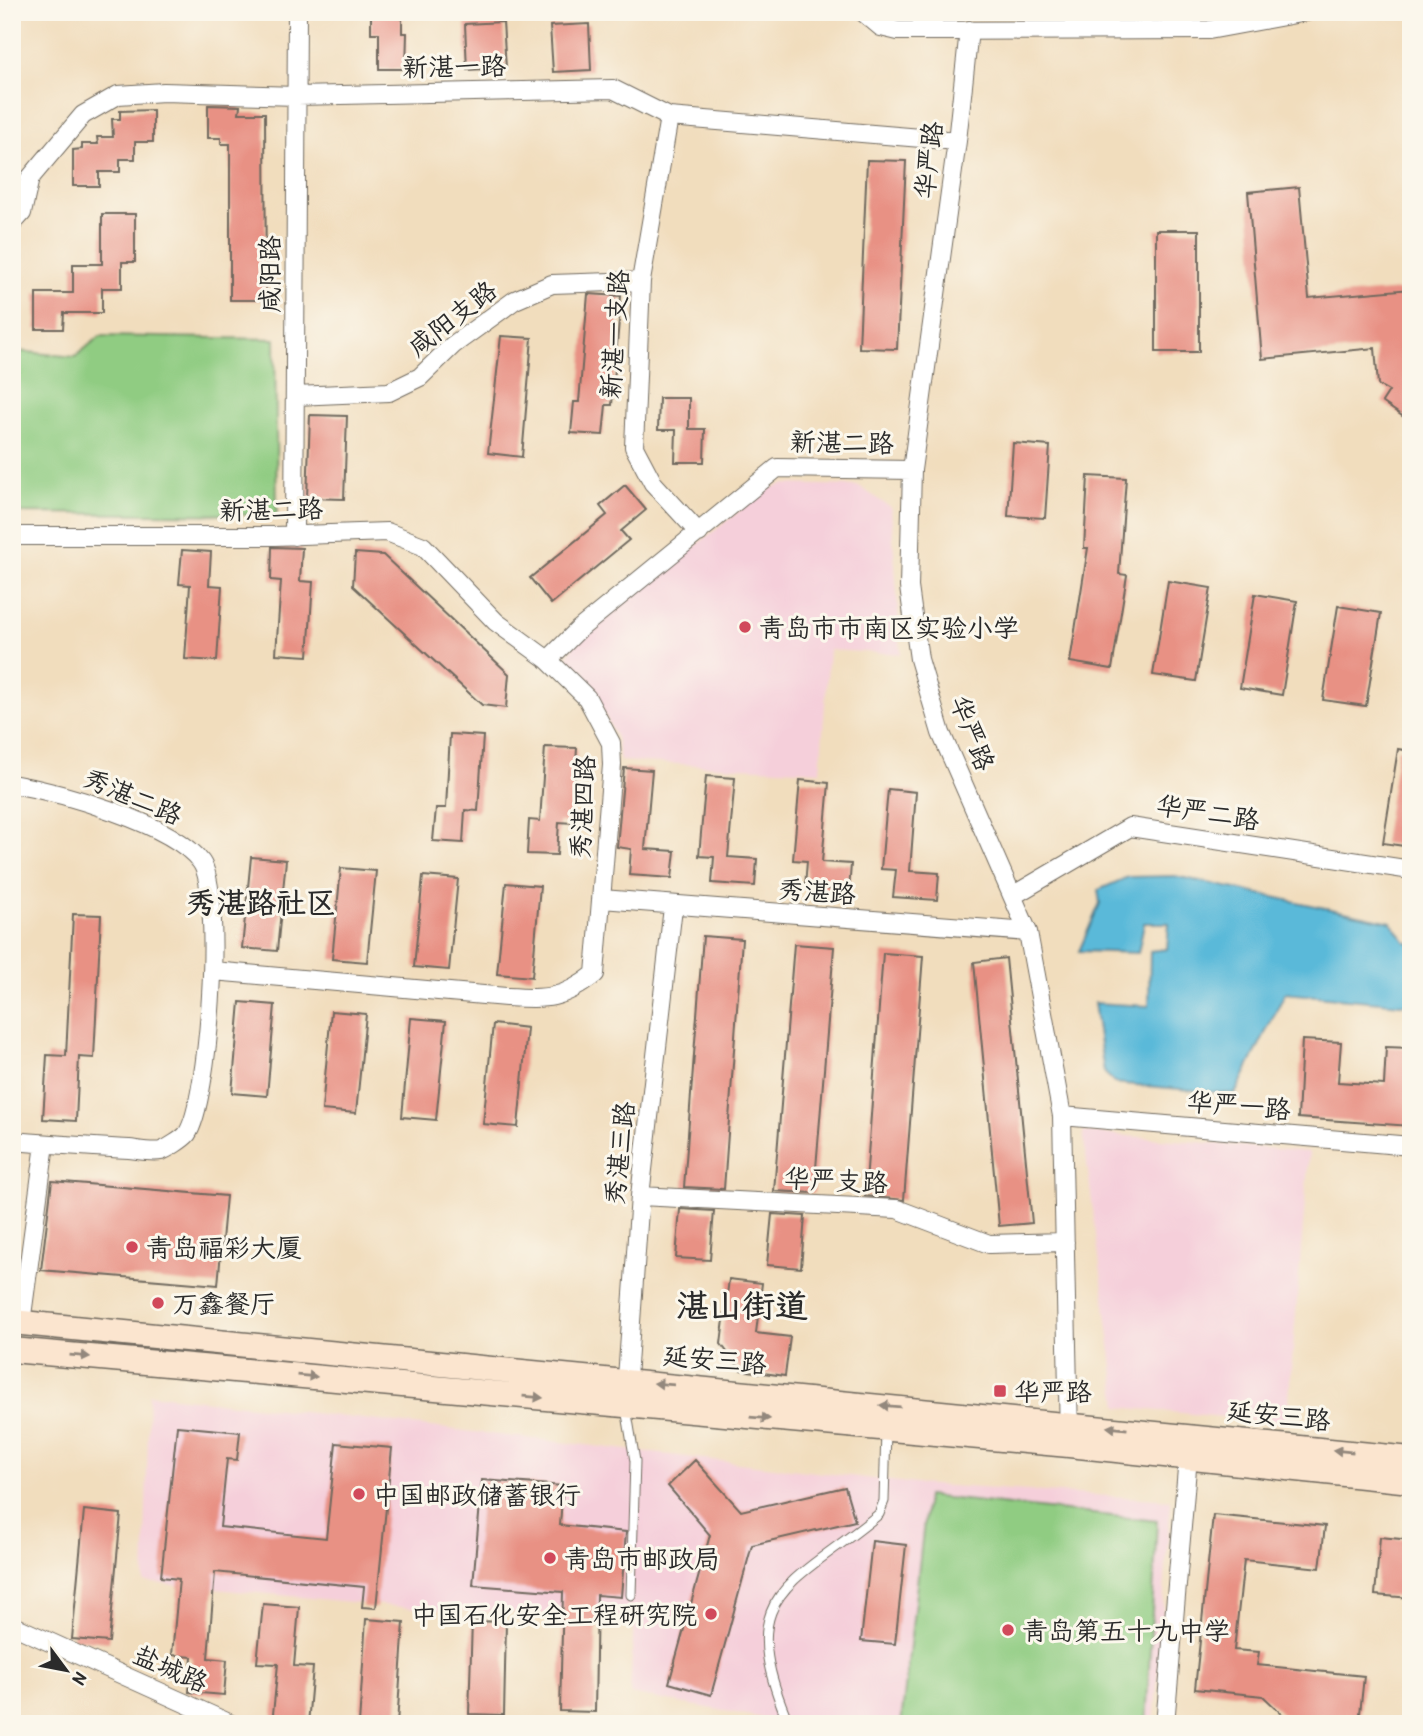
<svg xmlns="http://www.w3.org/2000/svg" width="1423" height="1736" font-family="'Patrick Hand','LXGW WenKai TC',sans-serif">
	<style>
		.built { fill: #f5cfda }
		.green { fill: #90cc82; stroke: #5e7c56; stroke-width: 2 }
		.water { fill: #5ab9d9; stroke: #427282; stroke-width: 2 }
		.building { fill: #e89184 }
		.lines { fill: none; stroke-linecap: round; stroke-linejoin: round }
		.lane-casing { stroke: #70695e; stroke-width: 11 }
		.street-casing { stroke: #70695e; stroke-width: 20 }
		.secondary-casing { stroke: #70695e; stroke-width: 27 }
		.lane { stroke: #fff; stroke-width: 9 }
		.street { stroke: #fff; stroke-width: 18 }
		.secondary { stroke: #fbe5cf; stroke-width: 24 }
		.oneway { fill: #93887d }
		.poi-dot { fill: #d1495b; stroke: #fbf7ec; stroke-width: 2.5 }
		.labels { text-anchor: middle; dominant-baseline: central; stroke-width: 6; stroke-linejoin: round; paint-order: stroke }
		.street-label { font-size: 26px; fill: #2b2b2b; stroke: #fbf7ec }
		.poi-label { font-size: 26px; fill: #2b2b2b; stroke: #fbf7ec; text-anchor: start }
		.quarter-label { font-size: 30px; font-weight: bold; fill: #2b2b2b; stroke: #fbf7ec }
		.district-label { font-size: 33px; font-weight: bold; fill: #2b2b2b; stroke: #fbf7ec }
	</style>
	<rect width="100%" height="100%" fill="#fbf7ec"/>
	<filter id="ink" filterUnits="userSpaceOnUse"><feTurbulence type="fractalNoise" baseFrequency=".0143" numOctaves="2"/><feDisplacementMap in="SourceGraphic" scale="14" xChannelSelector="R" yChannelSelector="G"/><feConvolveMatrix kernelMatrix="1 2 1 2 8 2 1 2 1" color-interpolation-filters="sRGB"/></filter>
	<filter id="wash" filterUnits="userSpaceOnUse"><feTurbulence type="fractalNoise" baseFrequency=".00686" numOctaves="4" result="noise"/><feDisplacementMap in="SourceGraphic" scale="28" xChannelSelector="R" yChannelSelector="G"/><feGaussianBlur stdDeviation="1.57" result="paint"/><feColorMatrix in="noise" values="0 0 0 0 0 0 0 0 0 0 0 0 0 0 0 0 0 1.4 0 .05"/><feComposite in="paint" operator="in"/></filter>
	<g filter="url(#wash)">
		<rect width="100%" height="100%" fill="#f1ddbd"/>
		<!-- built -->
		<path class="built" d="M783,484L859,486L891,508L901,654L829,650L820,771L620,761L616,738L596,696L565,662L577,640L767,489Z
			M1083,1132L1309,1152L1287,1423L1118,1407Z
			M149,1394L917,1484L1171,1500L1154,1724H769V1719L630,1694L634,1618L423,1609L144,1582Z"/>
		<!-- green -->
		<path class="green" d="M12,254H21L17,351L75,357L100,336L275,339L277,515L12,513Z
			M927,1496L1157,1521L1146,1724H901Z"/>
		<!-- water -->
		<path class="water" d="M1175,876L1391,922L1406,942L1411,943V1005L1285,993L1235,1094L1114,1083L1104,1072L1094,1003L1149,1006L1150,951L1167,949L1169,923H1144L1138,953L1079,951L1100,903L1098,890L1128,877Z"/>
		<g id="blocks">
			<!-- building -->
			<path class="building" d="M371,12H402V33H407L406,69H379V33H371Z
				M503,22L506,68L467,70L465,24Z
				M589,24L591,70L553,72L550,26Z
				M208,105L240,106L239,113H265L266,300H230V144H221V138H208Z
				M153,110V142H135V159H120V172H99V186H73V150L82,149V144H98L97,137H113L112,119H120V111Z
				M867,160L906,161L897,349L859,348Z
				M1299,187L1309,298L1411,289V422L1382,402L1389,391L1378,385L1375,348L1262,359L1248,192Z
				M102,214H135V262H122V288H102V313H64L63,329H36V293H73V264H102Z
				M1156,230H1199V352H1156Z
				M588,294L621,296L612,405H606L603,435L571,433L574,402H579Z
				M501,336L532,338L522,457L488,453Z
				M659,398H689V429H705L704,462H675L676,430H658Z
				M310,415L347,416L344,499L307,498Z
				M1013,443L1050,446L1045,518L1008,516Z
				M1088,476L1126,478L1119,574L1127,575L1112,669L1070,662L1088,548H1084Z
				M625,485L646,510L621,531L629,540L551,604L530,578L607,515L600,506Z
				M272,547L302,548L300,581L313,582L308,656L276,654L281,581L271,580Z
				M182,550L211,552L209,585L222,586L217,661L185,659L190,585L179,584Z
				M355,553L383,555L509,674L506,708L482,705L353,586Z
				M1168,581L1211,588L1196,681L1153,675Z
				M1255,594L1297,601L1282,695L1240,688Z
				M1338,606L1381,613L1366,706L1323,700Z
				M450,734L483,736L478,811L465,810L463,843L433,841L436,808H446Z
				M545,747L577,748L572,823L559,822L557,855L527,854L529,820L540,821Z
				M1398,749L1411,751V847L1383,843Z
				M624,768L652,770L645,849L675,851L672,878L629,875L631,849L617,847Z
				M706,776L735,778L728,857L757,859L755,886L712,883L714,857L699,856Z
				M800,780L829,783L822,862L851,864L849,891L805,887L807,861L793,860Z
				M888,789L916,792L910,871L939,873L937,900L893,897L896,870L881,869Z
				M251,857L286,860L277,951L242,948Z
				M341,868L376,871L367,962L332,959Z
				M423,876L458,879L449,970L414,967Z
				M506,883L540,886L532,977L497,974Z
				M73,914L101,915L94,1058L79,1057L76,1121L43,1119L47,1055L66,1056Z
				M703,936L742,939L724,1189L684,1187Z
				M794,944L834,947L814,1193L774,1191Z
				M883,953L923,956L904,1200L865,1196Z
				M1006,958L1032,1223L999,1226L974,962Z
				M240,1002L275,1005L267,1096L232,1093Z
				M331,1011L366,1014L356,1113L322,1110Z
				M411,1018L446,1021L436,1120L402,1117Z
				M493,1024L527,1028L518,1127L483,1124Z
				M1302,1040L1341,1042L1338,1082L1384,1085L1386,1047L1411,1048V1126L1298,1118Z
				M52,1181L226,1196L218,1285L41,1270Z
				M680,1209L714,1211L710,1260L676,1258Z
				M772,1214L805,1216L801,1268L767,1265Z
				M729,1279L762,1283L756,1333L790,1337L785,1376L741,1370L721,1344Z
				M177,1426L240,1432L237,1460L227,1459L220,1527L326,1538L336,1443L392,1448L376,1608L362,1607L364,1587L215,1572L208,1658L227,1660L224,1695L189,1692L192,1657L172,1655L179,1579L161,1577Z
				M695,1460L741,1511L845,1487L855,1521L752,1545L711,1695L669,1683L710,1535L668,1486Z
				M482,1480L563,1486L560,1525L626,1532L621,1597L597,1595L595,1712L560,1711L563,1592L473,1585Z
				M84,1510L121,1514L109,1642L72,1639Z
				M1213,1515L1325,1526L1320,1568L1244,1560L1234,1650L1259,1652L1257,1665L1364,1676L1359,1723L1283,1715L1263,1696L1195,1689Z
				M1380,1537L1411,1540V1598L1375,1595Z
				M872,1541L906,1545L895,1644L861,1641Z
				M263,1604L299,1607L294,1666L313,1667L308,1724H272L278,1664L257,1663Z
				M366,1619L404,1622L397,1724H359Z
				M472,1621L506,1622L504,1715L469,1714Z"/>
		</g>
	</g>
	<g filter="url(#ink)">
		<use href="#blocks" fill-opacity="0" stroke="#70695e" stroke-width="2"/>
		<g class="lines">
			<!-- lane casing -->
			<g class="lane-casing">
				<path id="lane" d="M626,1408L635,1461L631,1595
					M789,1724C732,1591 790,1588 879,1514L884,1501L886,1430"/>
			</g>
			<!-- street casing -->
			<g class="street-casing">
				<path id="street" d="M863,12L881,27L898,31L1209,30L1306,12
					M969,30L957,141L912,470L909,587L919,659L941,733L1028,932L1062,1116L1069,1436
					M669,117L641,281L634,447L653,483L699,533
					M12,224L22,213L30,178L83,115L118,95L164,92L297,96L613,89L669,117L957,141
					M295,396L389,392L420,377L453,345L515,300L552,284L641,281
					M12,536H274L387,532L423,546L496,622L548,660L587,698L611,743L612,765L595,974C562,1000 547,999 506,997L213,971
					M294,536L297,12
					M548,660L578,630L777,468L912,470
					M12,784C59,792 173,823 201,862C224,893 209,1102 187,1134C183,1139 167,1149 161,1151C152,1153 138,1150 129,1149C90,1147 51,1144 12,1141
					M1014,895L1130,827L1411,870
					M602,899L1028,932
					M1062,1116L1411,1146
					M640,1196L897,1209L989,1244L1065,1242
					M21,1323L45,1144
					M626,1392L640,1196L673,907
					M12,1625L231,1724
					M1165,1724L1188,1457"/>
			</g>
			<!-- secondary casing -->
			<g class="secondary-casing">
				<path id="secondary" d="M12,1322L1411,1459
					M12,1350L1069,1445L1411,1481"/>
			</g>
			<!-- lane -->
			<use href="#lane" class="lane"/>
			<!-- street -->
			<use href="#street" class="street"/>
			<!-- secondary -->
			<use href="#secondary" class="secondary"/>
		</g>
		<!-- one-way arrows -->
		<defs><path id="oneway-solid" d="M-6-.8H1V-3.2L6.5 0L1 3.2V.8H-6Z" transform="scale(1.75)"/></defs>
		<g class="oneway">
			<use href="#oneway-solid" transform="translate(80 1356) rotate(5)"/>
			<use href="#oneway-solid" transform="translate(307 1376) rotate(5)"/>
			<use href="#oneway-solid" transform="translate(664 1384) rotate(-175)"/>
			<use href="#oneway-solid" transform="translate(533 1397) rotate(5)"/>
			<use href="#oneway-solid" transform="translate(890 1406) rotate(-175)"/>
			<use href="#oneway-solid" transform="translate(760 1418) rotate(5)"/>
			<use href="#oneway-solid" transform="translate(1117 1428) rotate(-174)"/>
			<use href="#oneway-solid" transform="translate(1343 1451) rotate(-174)"/>
		</g>
	</g>
	<!-- markers -->
	<g class="poi-dot">
		<circle cx="745" cy="627" r="7"/>
		<circle cx="132" cy="1247" r="7"/>
		<circle cx="158" cy="1303" r="7"/>
		<rect x="993" y="1384" width="14" height="14" rx="3.5"/>
		<circle cx="359" cy="1494" r="7"/>
		<circle cx="550" cy="1558" r="7"/>
		<circle cx="711" cy="1614" r="7"/>
		<circle cx="1008" cy="1630" r="7"/>
	</g>
	<g class="labels">
		<!-- street labels -->
		<g class="street-label">
			<text transform="translate(454 66) rotate(-1)">新湛一路</text>
			<text transform="translate(928 160) rotate(-83)">华严路</text>
			<text transform="translate(269 274) rotate(-90)">咸阳路</text>
			<text transform="translate(452 318) rotate(-38)">咸阳支路</text>
			<text transform="translate(614 334) rotate(-86)">新湛一支路</text>
			<text transform="translate(842 442) rotate(1)">新湛二路</text>
			<text transform="translate(271 509) rotate(-1)">新湛二路</text>
			<text transform="translate(973 733) rotate(69)">华严路</text>
			<text transform="translate(133 796) rotate(23)">秀湛二路</text>
			<text transform="translate(582 807) rotate(-87)">秀湛四路</text>
			<text transform="translate(1208 812) rotate(9)">华严二路</text>
			<text transform="translate(817 891) rotate(4)">秀湛路</text>
			<text transform="translate(1239 1105) rotate(5)">华严一路</text>
			<text transform="translate(619 1153) rotate(-84)">秀湛三路</text>
			<text transform="translate(836 1180) rotate(3)">华严支路</text>
			<text transform="translate(715 1359) rotate(5)">延安三路</text>
			<text transform="translate(1279 1415) rotate(6)">延安三路</text>
			<text transform="translate(171 1668) rotate(24)">盐城路</text>
		</g>
		<!-- poi labels -->
		<g class="poi-label">
			<text x="759" y="627">青岛市市南区实验小学</text>
			<text x="146" y="1247">青岛福彩大厦</text>
			<text x="172" y="1303">万鑫餐厅</text>
			<text x="1014" y="1391">华严路</text>
			<text x="373" y="1494">中国邮政储蓄银行</text>
			<text x="564" y="1558">青岛市邮政局</text>
			<text x="697" y="1614" text-anchor="end">中国石化安全工程研究院</text>
			<text x="1022" y="1630">青岛第五十九中学</text>
		</g>
		<!-- quarter labels -->
		<g class="quarter-label">
			<text x="261" y="902">秀湛路社区</text>
		</g>
		<!-- district labels -->
		<g class="district-label">
			<text x="742" y="1305">湛山街道</text>
		</g>
	</g>
	<!-- margin -->
	<rect width="1423" height="1736" fill="none" stroke="#fbf7ec" stroke-width="42"/>
	<!-- north arrow -->
	<g transform="translate(66 1670) rotate(122)" stroke="#fbf7ec" stroke-width="5" paint-order="stroke">
	<path d="M0-5L12 26L0 18L-12 26Z" fill="#2b2b2b"/>
	<text y="-10" font-size="19" font-weight="bold" text-anchor="middle" fill="#2b2b2b">N</text>
	</g>
</svg>
